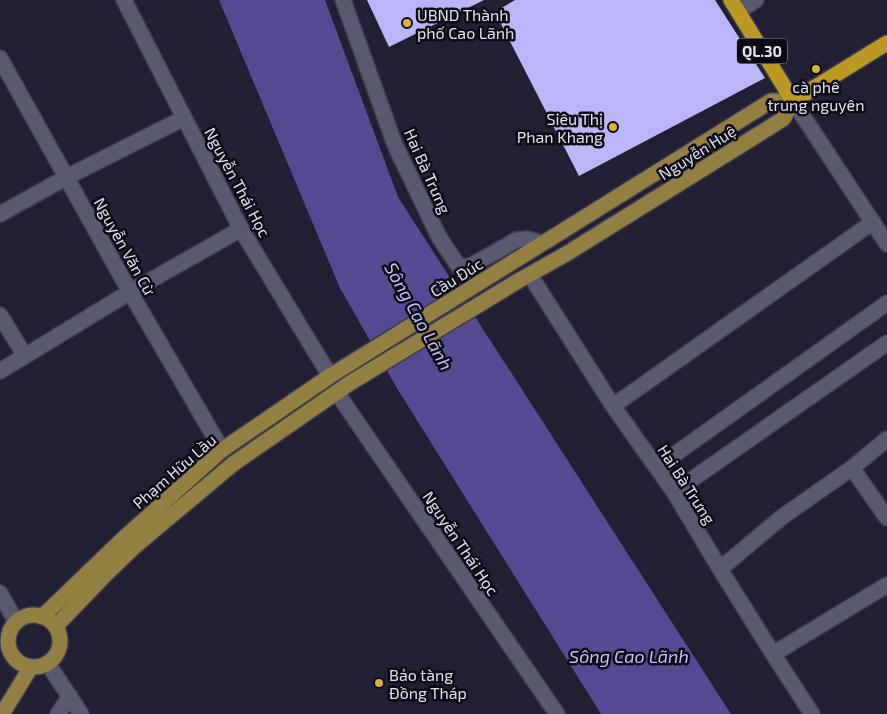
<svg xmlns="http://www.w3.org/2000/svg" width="887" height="714" font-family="'Exo 2',sans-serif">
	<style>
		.water { fill: #544a92 }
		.building { fill: #bbb6f7 }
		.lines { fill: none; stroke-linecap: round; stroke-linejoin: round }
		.minor-casing { stroke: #3e3c4e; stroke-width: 18 }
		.major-casing { stroke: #3e3c4e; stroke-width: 18 }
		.highway-casing { stroke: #3e3c4e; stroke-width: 18 }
		.minor { stroke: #5a5972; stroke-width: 15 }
		.major { stroke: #947f42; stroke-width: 15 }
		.highway { stroke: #b92; stroke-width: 15 }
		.poi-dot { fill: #d9b334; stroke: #0b0a14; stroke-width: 2 }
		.labels { text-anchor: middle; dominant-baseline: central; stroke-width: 5; stroke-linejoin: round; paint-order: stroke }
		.shield { fill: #0b0a14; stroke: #a1a0ad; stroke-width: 1 }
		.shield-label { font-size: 15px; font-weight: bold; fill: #e1e1ef }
		.poi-label { font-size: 16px; fill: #e1e1ef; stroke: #0b0a14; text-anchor: start }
		.street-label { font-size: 16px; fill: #e1e1ef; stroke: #0b0a14 }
		.water-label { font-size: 18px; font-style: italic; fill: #c3bffd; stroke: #0b0a14 }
	</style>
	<rect width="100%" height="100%" fill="#211f34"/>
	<!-- water -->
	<path class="water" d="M219,0H325L398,197L731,714H601L398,390L340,288Z"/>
	<!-- building -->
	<path class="building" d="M367,0H484L389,47Z
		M515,0H715L765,78L579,176L495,12Z"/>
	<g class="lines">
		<!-- minor casing -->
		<g class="minor-casing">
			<path id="minor" d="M124,0L241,229L330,376
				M343,0L395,145L439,237L459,267L470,266L501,249L516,240L527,239L542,243
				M738,11L756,0
				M0,58L130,292L222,450
				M793,101L887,244
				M0,214L67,177L184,118
				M530,275L613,406L674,492L720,569L773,654L812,714
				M0,315L25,356
				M0,371L130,292L241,229
				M337,393L557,714
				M613,406L873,222
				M657,467L887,303
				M852,468L887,518
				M674,492L887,343
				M720,569L782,517L852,468L887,439
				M0,593L16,622
				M773,654L887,585
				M48,664L81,714
				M58,714L70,696"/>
		</g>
		<!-- major casing -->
		<g class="major-casing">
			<path id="major" d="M8 641a26 26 0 1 1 52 0a26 26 0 1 1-52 0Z
				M42,617L125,537L222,450L330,376L771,101H793L783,119L566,254L518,281L350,383L233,464L134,547L106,574L56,626
				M2,714L31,667"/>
		</g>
		<!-- highway casing -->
		<g class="highway-casing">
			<path id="highway" d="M731,0L793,101L887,43"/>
		</g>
		<!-- minor -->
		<use href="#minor" class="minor"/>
		<!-- major -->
		<use href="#major" class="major"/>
		<!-- highway -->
		<use href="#highway" class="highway"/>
	</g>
	<!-- markers -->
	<g class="poi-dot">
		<circle cx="407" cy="23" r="5"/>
		<circle cx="816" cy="69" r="5"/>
		<circle cx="613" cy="127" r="5"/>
		<circle cx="379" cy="683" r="5"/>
	</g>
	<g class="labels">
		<!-- shield labels -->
		<rect class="shield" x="737" y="38.5" width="50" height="25" rx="4"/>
		<g class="shield-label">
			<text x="762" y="51">QL.30</text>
		</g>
		<!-- poi labels -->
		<g class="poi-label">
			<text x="417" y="14">UBND Thành<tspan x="417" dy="18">phố Cao Lãnh</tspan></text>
			<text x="816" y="86" text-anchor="middle">cà phê<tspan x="816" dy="18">trung nguyên</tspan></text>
			<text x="603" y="118" text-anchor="end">Siêu Thị<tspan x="603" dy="18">Phan Khang</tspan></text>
			<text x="389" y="674">Bảo tàng<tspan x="389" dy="18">Đồng Tháp</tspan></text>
		</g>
		<!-- street labels -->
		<g class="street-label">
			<text transform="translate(697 152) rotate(-32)">Nguyễn Huệ</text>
			<text transform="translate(428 171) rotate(66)">Hai Bà Trưng</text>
			<text transform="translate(238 182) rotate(62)">Nguyễn Thái Học</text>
			<text transform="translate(125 246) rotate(61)">Nguyễn Văn Cừ</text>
			<text transform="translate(456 277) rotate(-32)">Cầu Đúc</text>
			<text transform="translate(174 471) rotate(-41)">Phạm Hữu Lầu</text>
			<text transform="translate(687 484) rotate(57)">Hai Bà Trưng</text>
			<text transform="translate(461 543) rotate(56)">Nguyễn Thái Học</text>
		</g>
		<!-- water labels -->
		<g class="water-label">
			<text transform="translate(419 316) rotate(61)">Sông Cao Lãnh</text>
			<text x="629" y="656">Sông Cao Lãnh</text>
		</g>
	</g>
</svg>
